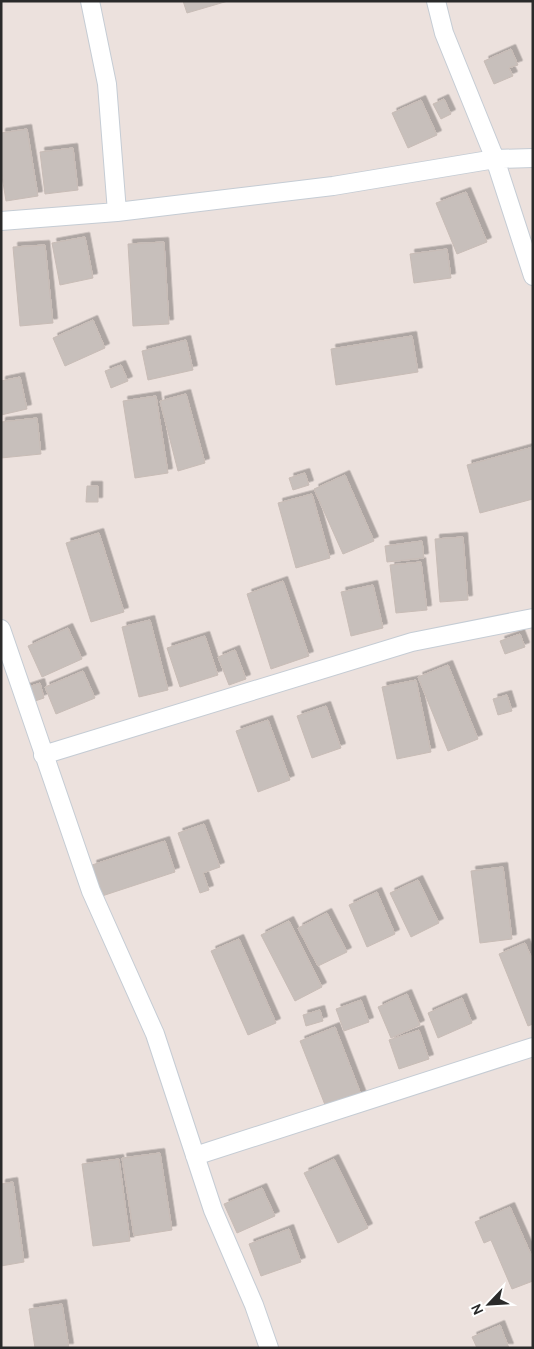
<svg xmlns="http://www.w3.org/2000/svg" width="534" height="1349" font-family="Cabin,sans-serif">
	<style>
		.building { fill: #c7bfbb; stroke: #c8bcb6; filter: url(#shadow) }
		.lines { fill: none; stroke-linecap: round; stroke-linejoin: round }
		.minor-casing { stroke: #c5ccd4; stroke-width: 20 }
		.minor { stroke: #fff; stroke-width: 18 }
	</style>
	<defs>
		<filter id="shadow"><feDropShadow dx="4.5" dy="-4.5" stdDeviation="0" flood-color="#0004"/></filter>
	</defs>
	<rect width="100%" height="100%" fill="#ece1dd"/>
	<!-- building -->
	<path class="building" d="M183,1H228L187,13Z
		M511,49L518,65L509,68L513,76L494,84L484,61Z
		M444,99L451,114L441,119L433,104Z
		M421,100L437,135L408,148L392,113Z
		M27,129L38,196L6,201L1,170V133Z
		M73,148L78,190L45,194L40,152Z
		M466,192L487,242L457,254L436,203Z
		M85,237L93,278L60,285L52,243Z
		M164,242L169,324L133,326L128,244Z
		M45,245L53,323L20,326L13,247Z
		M447,249L451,278L414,283L410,254Z
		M93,320L105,348L65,366L53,338Z
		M412,336L418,372L336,385L331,349Z
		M186,340L193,370L148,380L142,351Z
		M121,365L128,381L111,388L105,371Z
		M20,377L27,409L1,415V381Z
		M186,394L205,463L178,471L160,401Z
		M156,396L168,473L135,478L123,401Z
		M37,418L41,454L1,458V422Z
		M533,447V499L480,513L467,465Z
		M305,473L309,485L293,490L289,478Z
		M345,475L374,541L343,554L314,489Z
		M87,486H98V502H86Z
		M312,494L330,558L296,568L278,503Z
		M99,533L124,612L91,622L66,543Z
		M463,537L468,600L440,602L435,539Z
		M422,541L424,558L387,562L385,546Z
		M421,562L427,610L396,613L390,565Z
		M283,581L309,656L271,669L247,594Z
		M373,585L383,628L351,636L341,592Z
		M150,620L168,690L139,697L122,627Z
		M68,628L82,659L42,677L28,646Z
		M520,634L525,647L505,654L500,641Z
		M205,636L218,675L180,687L167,648Z
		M235,650L246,679L229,685L218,657Z
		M448,665L478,739L448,751L418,677Z
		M83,671L95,698L56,714L45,687Z
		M416,680L431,752L397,759L382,687Z
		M40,683L44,698L29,703L25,688Z
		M507,695L512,711L498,715L493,699Z
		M326,706L341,748L312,758L297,716Z
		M268,720L290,780L258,792L236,731Z
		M204,824L220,867L203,873L209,890L200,893L178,833Z
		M165,841L175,872L102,896L92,865Z
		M503,867L512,939L480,943L471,871Z
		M418,880L439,923L411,937L390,893Z
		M377,892L395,934L367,947L349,905Z
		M327,913L347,952L318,966L298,928Z
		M289,921L322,987L295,1001L261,935Z
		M239,939L276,1023L248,1035L211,951Z
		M525,943L533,961V1024L528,1026L499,954Z
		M407,994L420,1025L391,1038L378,1007Z
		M462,998L472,1023L438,1038L428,1013Z
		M361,1000L369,1022L344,1031L336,1009Z
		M320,1010L323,1021L306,1026L303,1015Z
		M335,1027L362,1097L327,1110L300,1041Z
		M419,1030L429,1059L399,1069L389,1040Z
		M160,1153L172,1230L134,1236L122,1158Z
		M119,1159L130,1241L93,1246L82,1164Z
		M334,1159L368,1228L338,1243L304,1173Z
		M13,1182L24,1262L1,1266V1184Z
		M262,1188L275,1216L237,1233L224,1204Z
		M510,1207L533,1259V1281L512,1289L491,1240L484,1243L475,1222Z
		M289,1229L301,1262L261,1276L249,1244Z
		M62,1304L69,1348H35L29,1309Z
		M500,1325L509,1348H477L472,1337Z"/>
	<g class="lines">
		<!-- minor casing -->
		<g class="minor-casing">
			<path id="minor" d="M90,1L107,84L117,212
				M436,1L444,33L495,159L533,276
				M1,221L117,212L333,186L495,159L533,158
				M1,629L91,891L155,1034L213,1210L254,1305L269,1348
				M43,755L412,642L533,618
				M195,1156L533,1047"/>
		</g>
		<!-- minor -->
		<use href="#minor" class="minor"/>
	</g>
	<!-- border -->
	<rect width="534" height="1349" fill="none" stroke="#2a2a2a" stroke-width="5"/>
	<!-- north arrow -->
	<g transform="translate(489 1304) rotate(245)" stroke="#ffffff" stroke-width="4" paint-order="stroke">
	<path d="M0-4L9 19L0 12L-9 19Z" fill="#2a2a2a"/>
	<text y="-8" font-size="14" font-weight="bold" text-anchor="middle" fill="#2a2a2a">N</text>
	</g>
</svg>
